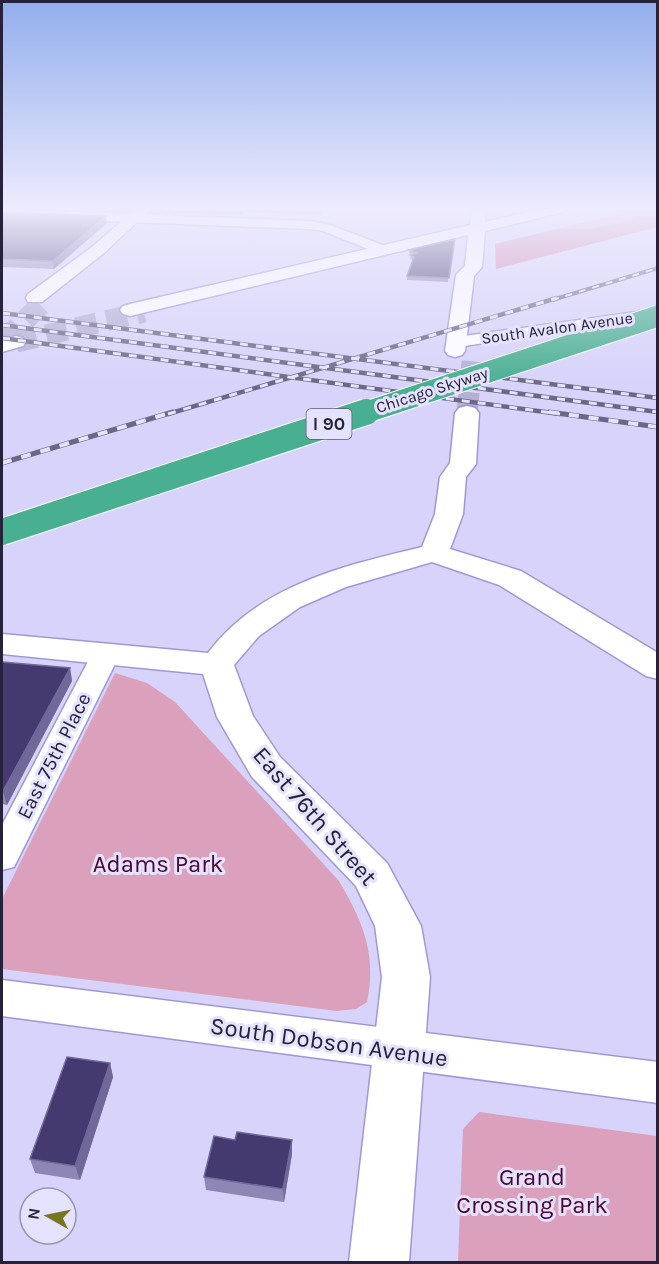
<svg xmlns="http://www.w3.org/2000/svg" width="659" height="1264" font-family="Karla,sans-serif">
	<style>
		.green { fill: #dba0bb }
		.forest { fill: #cf7ea5 }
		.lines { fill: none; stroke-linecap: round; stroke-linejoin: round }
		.secondary-tunnel { stroke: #b4b0d4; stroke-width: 21; stroke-dasharray: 21 10; stroke-linecap: butt }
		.street-casing { stroke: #a098d6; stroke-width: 3 }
		.secondary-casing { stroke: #a098d6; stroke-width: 3 }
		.street { fill: #fff; fill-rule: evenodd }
		.secondary { fill: #fff; fill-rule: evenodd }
		.rail-far2-casing { stroke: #6b6786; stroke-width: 4 }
		.rail-far1-casing { stroke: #6b6786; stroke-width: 4.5 }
		.rail-casing { stroke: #6b6786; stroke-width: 5 }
		.rail-far2 { stroke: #e4e2fd; stroke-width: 2; stroke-dasharray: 7; stroke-linecap: butt }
		.rail-far1 { stroke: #e4e2fd; stroke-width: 3; stroke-dasharray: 8; stroke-linecap: butt }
		.rail { stroke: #e4e2fd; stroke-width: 4; stroke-dasharray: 10; stroke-linecap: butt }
		.highway-bridge-far1-casing { stroke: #fff; stroke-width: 23; stroke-linecap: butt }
		.highway-bridge-casing { stroke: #fff; stroke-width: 28; stroke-linecap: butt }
		.highway-bridge-far1 { stroke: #48af90; stroke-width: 21 }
		.highway-bridge { stroke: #48af90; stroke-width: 26 }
		.wall { fill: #8e86b5 }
		.shaded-wall { fill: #706899 }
		.building { fill: #443a70; stroke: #706899; stroke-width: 1.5 }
		.labels { text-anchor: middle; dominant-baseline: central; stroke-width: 6; stroke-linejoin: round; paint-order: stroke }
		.far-street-label { font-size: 16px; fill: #26223b; stroke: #e4e2fd }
		.shield { fill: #e4e2fd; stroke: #5f5c75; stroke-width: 1.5 }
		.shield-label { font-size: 18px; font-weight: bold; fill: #26223b }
		.street-label { font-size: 20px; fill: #26223b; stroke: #e4e2fd }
		.near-street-label { font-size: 24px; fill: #26223b; stroke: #e4e2fd }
		.near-park-label { font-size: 24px; fill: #4f0432; stroke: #e4e2fd }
	</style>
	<rect width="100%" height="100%" fill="#d7d3fa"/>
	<!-- green -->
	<path class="green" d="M626,213L641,218L590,229H556Z
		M115,673L147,683L175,702L339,881C363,922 377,954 367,1002L356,1009L337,1011L2,969V899Z
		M479,1112L657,1136V1262H458L463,1129Z"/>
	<!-- forest -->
	<path class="forest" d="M610,209H657V227L496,269L495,244L556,229H590L640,218Z"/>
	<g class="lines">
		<!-- secondary-tunnel -->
		<path class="secondary-tunnel" d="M3,341L47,299
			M16,342L144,312
			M467,413L473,353"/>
		<!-- street casing -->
		<g class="street-casing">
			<path id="street" d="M2,209L310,221L330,225L388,247L390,250L383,254L378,253L323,231L310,229L2,217Z
				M644,311L650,313L652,316L650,319L457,347L449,342L457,337Z
				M106,645L116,648L120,654L14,867L2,870V825L92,654L96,648Z
				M2,980L658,1062V1103L2,1016Z"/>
		</g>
		<!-- secondary casing -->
		<g class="secondary-casing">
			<path id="secondary" d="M136,209H151L104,253L42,302H28L26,298L28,294L92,247Z
				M472,209H486L485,222L541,209H565L563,212L485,231L482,267L474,276L465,351L462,355L455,357L448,355L445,351L456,275L465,266L468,235L130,316L123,314L120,310L123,306L130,304L470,225Z
				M16,336L23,338L26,342L23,346L2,352V340Z
				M467,406L475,408L479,413L476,464L466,477L463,514L450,549L521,571L658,653V679L646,676L499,585L432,562L346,587L300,607L259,636L234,665L253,716L280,757L387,863L421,926L430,977L409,1262H349L382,977L375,926L356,886L252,777L217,717L203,674L2,654V634L208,653C259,585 343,566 422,547L435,514L440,477L450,463L455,413L459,408Z"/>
		</g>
		<!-- street -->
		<use href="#street" class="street"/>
		<!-- secondary -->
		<use href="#secondary" class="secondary"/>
		<!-- rail-far2 casing -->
		<g class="rail-far2-casing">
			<path id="rail-far2" d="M552,300L658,268"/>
		</g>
		<!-- rail-far1 casing -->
		<g class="rail-far1-casing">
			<path id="rail-far1" d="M2,313L658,398
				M2,325L658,412
				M2,338L560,414
				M168,414L557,298"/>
		</g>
		<!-- rail casing -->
		<g class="rail-casing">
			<path id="rail" d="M549,412L658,427
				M2,463L173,412"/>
		</g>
		<!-- rail-far2 -->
		<use href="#rail-far2" class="rail-far2"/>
		<!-- rail-far1 -->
		<use href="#rail-far1" class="rail-far1"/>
		<!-- rail -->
		<use href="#rail" class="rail"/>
		<!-- highway-bridge-far1 casing -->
		<g class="highway-bridge-far1-casing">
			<path id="highway-bridge-far1" d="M361,414L658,316"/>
		</g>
		<!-- highway-bridge casing -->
		<g class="highway-bridge-casing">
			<path id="highway-bridge" d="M2,532L366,412"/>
		</g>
		<!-- highway-bridge-far1 -->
		<use href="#highway-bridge-far1" class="highway-bridge-far1"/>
		<!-- highway-bridge -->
		<use href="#highway-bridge" class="highway-bridge"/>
	</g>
	<!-- wall -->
	<path class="wall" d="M49,209H134L129,212Z
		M150,209H325L321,215L244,212L241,215L151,213Z
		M2,212L107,223L54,269L2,267Z
		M455,239L448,282L407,280V276L413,260L410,259L411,255L409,254V250Z
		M2,662L70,668L72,681L7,805L2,804Z
		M110,1063L113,1077L80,1180L35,1173L30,1159Z
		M235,1140H292V1154L284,1202L206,1190L204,1177Z"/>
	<!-- shaded-wall -->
	<path class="shaded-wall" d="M241,209H243L244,212L241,215Z
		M321,209H325L321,215Z
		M106,216L107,223L54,269L53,261Z
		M70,668L72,681L7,805L3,791Z
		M110,1063L113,1077L80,1180L75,1166Z
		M292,1140V1154L284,1202L283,1189Z"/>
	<!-- building -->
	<path class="building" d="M2,212L106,216L53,261L2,259Z
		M455,239L449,278L407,276L414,257L410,255L417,253L409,250Z
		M2,662L70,668L3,791H2Z
		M67,1057L110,1063L75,1166L30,1159Z
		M237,1132L292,1140L283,1189L204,1177L214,1136L235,1140Z"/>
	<!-- sky -->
	<linearGradient id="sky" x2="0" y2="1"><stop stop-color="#92aeed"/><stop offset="0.54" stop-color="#edebfd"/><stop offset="1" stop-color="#edebfd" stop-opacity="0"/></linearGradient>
	<rect width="659" height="386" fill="url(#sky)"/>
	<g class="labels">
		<!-- far-street labels -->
		<g class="far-street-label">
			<text transform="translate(557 328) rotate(-8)">South Avalon Avenue</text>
			<text transform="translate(432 390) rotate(-18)">Chicago Skyway</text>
		</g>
		<!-- shield labels -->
		<rect class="shield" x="306.5" y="409" width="45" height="30" rx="4.5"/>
		<g class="shield-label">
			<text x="329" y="424">I 90</text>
		</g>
		<!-- street labels -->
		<g class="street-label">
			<text transform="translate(54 756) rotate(-63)">East 75th Place</text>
		</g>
		<!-- near-street labels -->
		<g class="near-street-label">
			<text transform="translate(315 816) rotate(49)">East 76th Street</text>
			<text transform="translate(329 1042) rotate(8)">South Dobson Avenue</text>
		</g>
		<!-- near-park labels -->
		<g class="near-park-label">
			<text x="158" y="864">Adams Park</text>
			<text x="532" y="1177">Grand<tspan x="532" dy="28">Crossing Park</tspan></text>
		</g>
	</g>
	<!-- border -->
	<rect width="659" height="1264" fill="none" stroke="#26223b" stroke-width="6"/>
	<!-- north arrow -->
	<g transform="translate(48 1216) rotate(279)"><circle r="28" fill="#e4e2fd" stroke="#9895af" stroke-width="1.5"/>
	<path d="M0-4.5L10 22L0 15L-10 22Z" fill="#76771d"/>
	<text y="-9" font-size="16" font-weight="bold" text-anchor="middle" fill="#26223b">N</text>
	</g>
</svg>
